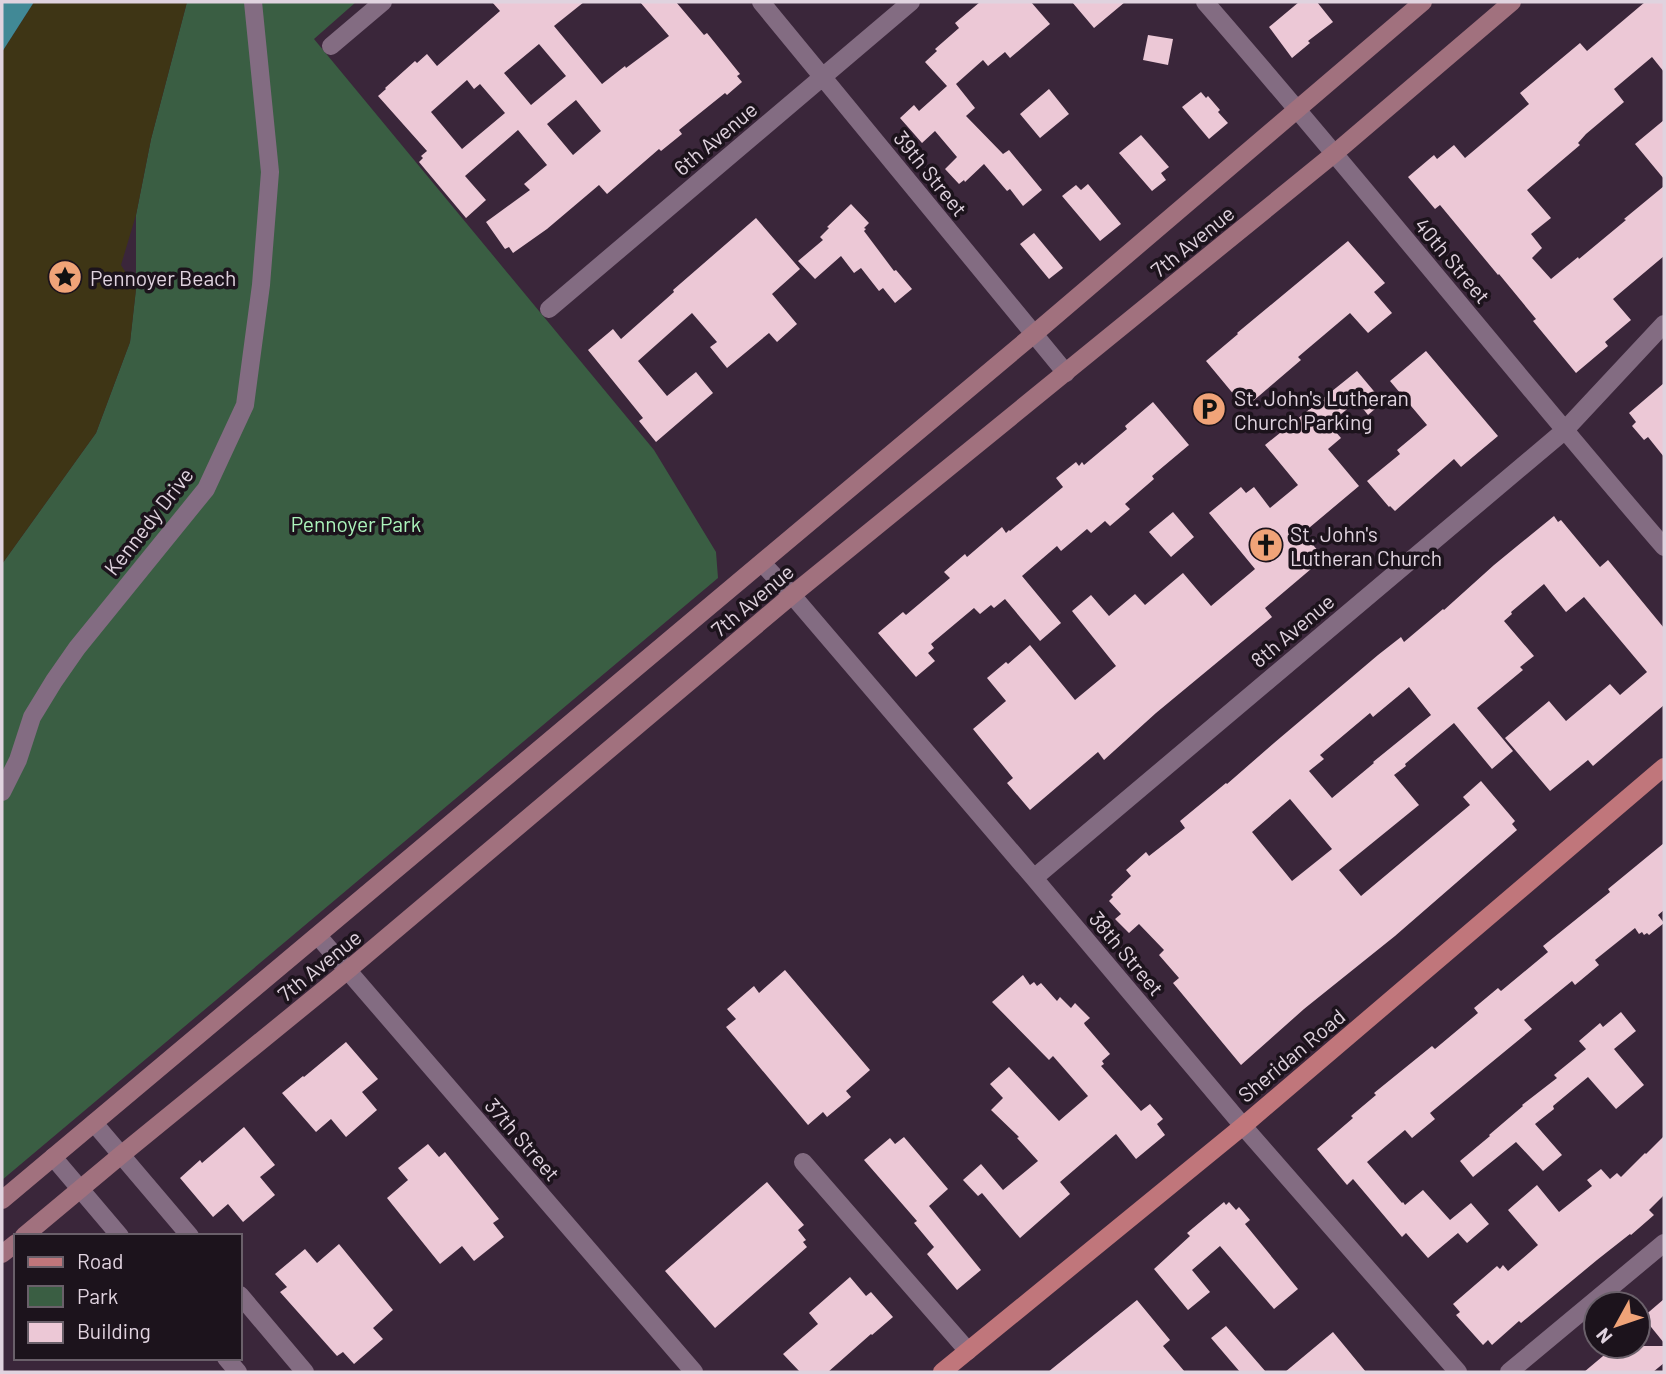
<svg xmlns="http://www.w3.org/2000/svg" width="1666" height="1374" font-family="Barlow,sans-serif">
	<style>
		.green { fill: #3a5e43 }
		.sand { fill: #3e3515 }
		.water { fill: #418996 }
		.building { fill: #ecc8d6; fill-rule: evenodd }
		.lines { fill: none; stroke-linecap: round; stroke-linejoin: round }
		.street { stroke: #836c82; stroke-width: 18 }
		.secondary { stroke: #a1717e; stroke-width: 18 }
		.primary { stroke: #c0767b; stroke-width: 18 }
		.labels { text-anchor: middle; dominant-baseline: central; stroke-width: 7; stroke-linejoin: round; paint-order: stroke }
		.street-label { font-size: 21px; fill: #e0d3df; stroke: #1c131c }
		.poi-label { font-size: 21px; fill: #e0d3df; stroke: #1c131c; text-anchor: start }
		.park-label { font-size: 21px; fill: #abf3bb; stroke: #1c131c }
	</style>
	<rect width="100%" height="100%" fill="#3a263a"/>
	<!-- green -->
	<path class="green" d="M187,2H356L314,39L654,450L716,552L718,578L2,1180V564L96,433L130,342L136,289V215L151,139Z"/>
	<!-- sand -->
	<path class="sand" d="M34,2H187L151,139L136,215L121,265L136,289L130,342L96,433L2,564V52Z"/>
	<!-- water -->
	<path class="water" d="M2,2H34L2,52Z"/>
	<!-- building -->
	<path class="building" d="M492,2H584L554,26L602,84L625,66L626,68L669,36L640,2H676L704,35L707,33L728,59L740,74L737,76L742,82L727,95L725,93L679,130L682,134L661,151L659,149L607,194L599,185L547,229L513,253L509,247L505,249L486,222L530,190L524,184L547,165L518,130L465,176L486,200L466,218L419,162L423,158L421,156L427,151L378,96L386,89L385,88L415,61L417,63L427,54L437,66L500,11ZM539,44L566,76L531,105L504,73ZM467,80L474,89L480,84L505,113L462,149L431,112ZM576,100L601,131L573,155L547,124Z
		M980,2H1031L1050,24L1010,58L1005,52L988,66L983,60L956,84L975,108L966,116L1003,154L1009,150L1042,190L1023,206L1010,189L1007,191L984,164L965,182L964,180L959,184L945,169L957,157L935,131L922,143L900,118L914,105L919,111L947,86L925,62L937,51L935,49L959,28L955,23Z
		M1072,2H1125L1094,28Z
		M1299,2H1317L1333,22L1308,41L1310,43L1292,58L1269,27Z
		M1645,2H1664V72L1652,57L1614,89L1624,102L1586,134L1578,143L1580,145L1527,190L1551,218L1531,234L1542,248L1532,258L1551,279L1578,257L1579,259L1626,220L1624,219L1664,186V256L1613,299L1631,320L1605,342L1608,346L1576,373L1533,321L1536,319L1499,274L1498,275L1440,205L1435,209L1408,177L1434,155L1437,159L1454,145L1465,158L1529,104L1520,93L1580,43L1587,51Z
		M1148,35L1173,39L1168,65L1143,60Z
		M1049,89L1069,114L1040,138L1020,114Z
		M1201,92L1206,98L1208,96L1220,110L1218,112L1228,123L1209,139L1182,107Z
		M1664,120V179L1635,144Z
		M1141,135L1169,167L1161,173L1166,180L1152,191L1119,153Z
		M1088,184L1121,224L1100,241L1062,196L1076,185L1081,190Z
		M851,204L869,223L864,228L866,229L864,231L894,271L896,270L912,289L895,303L883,288L879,291L861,268L854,273L841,256L815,279L798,261L823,240L820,237L829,228L827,227Z
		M756,218L800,269L772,294L797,324L777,342L769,333L727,368L710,347L717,342L692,313L638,361L667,396L696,372L713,393L656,442L639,421L643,418L588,350L613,329L621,339L674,292L673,290Z
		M1034,233L1063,268L1049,279L1020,244Z
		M1348,241L1385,283L1374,292L1392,313L1368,333L1350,313L1298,357L1301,360L1245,408L1206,361L1238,334L1237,333Z
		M1426,351L1498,436L1461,467L1454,459L1395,511L1390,506L1389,507L1367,481L1400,454L1397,450L1427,425L1390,381Z
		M1357,371L1383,402L1368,415L1357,401L1329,424L1341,438L1328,449L1359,486L1303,533L1324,558L1265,608L1272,617L1156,713L1104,760L1098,752L1030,810L1007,783L1013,778L973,729L1006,701L987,678L1006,662L1008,664L1030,645L1075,700L1116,666L1072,611L1091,595L1109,616L1135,594L1145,605L1183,573L1211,606L1255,569L1209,513L1241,487L1246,493L1254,487L1270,508L1298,485L1265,445Z
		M1664,383V457L1648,437L1644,440L1632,426L1636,422L1629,413Z
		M1153,402L1189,445L1152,476L1154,479L1125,504L1130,509L1110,526L1105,521L1091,533L1087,529L1061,551L1057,546L1022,576L1061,623L1040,641L1005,599L994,608L991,605L980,614L974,608L931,644L934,648L928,653L935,661L916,677L878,633L903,612L906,615L950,578L944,572L965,554L967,557L1002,527L1006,533L1009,530L1010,531L1063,487L1056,478L1076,462L1079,466L1082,462L1084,465L1127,429L1125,426Z
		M1173,512L1194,537L1171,557L1149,532Z
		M1554,516L1558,522L1561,520L1600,567L1608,560L1664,628V705L1593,766L1588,760L1550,791L1505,738L1549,701L1566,721L1610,684L1620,695L1647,672L1584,597L1566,612L1544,584L1511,612L1512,614L1504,621L1534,656L1520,667L1523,670L1477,708L1513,751L1492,769L1454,723L1405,764L1406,766L1394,775L1419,805L1339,870L1361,896L1470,805L1463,797L1481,781L1515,821L1512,824L1517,830L1395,936L1304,1009L1241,1065L1173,983L1179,978L1159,955L1164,950L1139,924L1129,933L1115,919L1121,914L1109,901L1113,897L1111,895L1131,876L1126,870L1146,852L1149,856L1185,828L1180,821L1226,783L1227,784L1274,743L1378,655L1401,637L1404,642L1443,609L1444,610L1494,565ZM1409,687L1431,715L1373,762L1374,763L1332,798L1309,771L1324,759L1320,755L1370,713L1373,717ZM1290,799L1332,849L1292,881L1252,832Z
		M1664,843V910L1658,915L1664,923L1649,935L1647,933L1644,935L1642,932L1639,934L1635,928L1595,960L1599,965L1575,985L1572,981L1524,1020L1532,1029L1430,1113L1435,1119L1412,1138L1405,1130L1367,1162L1402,1203L1403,1202L1405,1205L1423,1190L1450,1220L1471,1203L1489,1224L1467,1243L1458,1233L1428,1258L1406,1233L1402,1237L1353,1179L1347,1185L1317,1149L1353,1118L1351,1116L1376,1095L1374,1093L1432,1046L1435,1049L1478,1013L1474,1008L1498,988L1501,991L1548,952L1543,946L1610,892L1608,889Z
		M785,970L870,1070L846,1091L851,1097L827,1117L823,1112L808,1125L726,1027L736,1019L727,1009L754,986L759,993Z
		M1023,975L1030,985L1034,982L1037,986L1041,983L1057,1001L1060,997L1071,1008L1075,1003L1090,1018L1084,1023L1085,1025L1110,1054L1102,1061L1104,1064L1101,1066L1141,1111L1150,1104L1163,1119L1157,1124L1165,1135L1136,1159L1116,1134L1060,1182L1070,1194L1020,1238L982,1193L978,1196L963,1180L981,1164L1003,1190L1038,1161L1017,1138L1019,1137L991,1110L1003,1098L990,1084L1009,1067L1059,1121L1088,1096L1053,1056L1049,1060L992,1002Z
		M1621,1012L1636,1031L1614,1049L1644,1085L1616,1109L1588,1077L1553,1106L1554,1109L1535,1124L1562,1155L1543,1171L1516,1142L1473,1177L1460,1161L1490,1136L1489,1135L1523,1106L1522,1105L1557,1078L1554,1075L1586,1049L1579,1041L1600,1023L1603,1027Z
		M346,1042L378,1079L362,1092L377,1110L346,1137L331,1119L316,1132L282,1093L303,1076L304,1077Z
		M244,1127L275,1165L260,1177L275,1195L243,1222L228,1204L213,1217L180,1178L200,1160L202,1163Z
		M1664,1136V1195L1649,1210L1654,1215L1631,1235L1630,1234L1597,1260L1521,1323L1519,1321L1492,1345L1488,1340L1483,1345L1456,1315L1460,1312L1453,1304L1497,1266L1500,1269L1503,1265L1508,1271L1538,1245L1508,1210L1537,1185L1559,1212L1592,1186L1587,1180L1601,1169L1610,1179L1617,1173L1621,1177L1645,1153L1646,1154Z
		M904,1137L948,1189L929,1206L981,1270L957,1290L927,1254L934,1247L914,1223L917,1221L864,1160L890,1138L895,1144Z
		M428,1144L439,1157L445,1152L499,1219L493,1223L504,1237L474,1261L462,1246L440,1264L387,1198L408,1180L398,1168Z
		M767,1182L804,1225L798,1230L806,1240L803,1242L807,1247L715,1328L665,1271Z
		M1224,1202L1226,1205L1229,1202L1236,1210L1239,1207L1250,1220L1245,1224L1298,1289L1274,1309L1220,1246L1192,1270L1210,1292L1188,1310L1154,1269L1190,1236L1187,1233Z
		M339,1244L393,1310L373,1328L383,1339L354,1364L343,1352L337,1356L280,1292L287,1287L275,1274L305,1249L317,1263Z
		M850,1277L866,1296L871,1292L893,1317L872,1335L871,1334L828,1372H800L783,1354L818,1324L809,1313Z
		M1664,1299V1343L1643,1317Z
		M1137,1300L1170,1340L1163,1346L1185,1372H1048Z
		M1226,1326L1266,1372H1240L1211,1338Z
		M1333,1332L1366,1372H1285Z
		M1615,1346H1664V1363L1653,1372H1584Z"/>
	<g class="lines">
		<!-- street -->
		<path class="street" d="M761,2L1066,373
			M1205,2C1361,181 1509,367 1664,547
			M331,46L383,2
			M549,309L911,2
			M762,563L792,595L1034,878L1243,1126L1458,1372
			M2,792L18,760L32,717L54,681L77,648L206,489L245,405L261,285L270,172L253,2
			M1034,878L1564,431L1664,324
			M318,936L694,1372
			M94,1123L190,1236
			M53,1157L120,1236
			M803,1162L968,1351
			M240,1295L305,1372
			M226,1358L238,1372
			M1509,1372L1664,1243"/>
		<!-- secondary -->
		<path class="secondary" d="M2,1200L1034,334L1423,2
			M24,1236L121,1155L348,970L792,595L1335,153L1512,2
			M2,1254L16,1243"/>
		<!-- primary -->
		<path class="primary" d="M942,1372L1243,1126L1664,767"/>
	</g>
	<!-- icons -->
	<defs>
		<g id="sight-disc" transform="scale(1.75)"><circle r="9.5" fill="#f0a378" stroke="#1c131c"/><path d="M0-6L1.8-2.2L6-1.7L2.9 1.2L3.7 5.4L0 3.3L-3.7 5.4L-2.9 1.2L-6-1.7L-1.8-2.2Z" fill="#111"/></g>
		<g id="parking-disc" transform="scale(1.75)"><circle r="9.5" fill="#f0a378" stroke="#1c131c"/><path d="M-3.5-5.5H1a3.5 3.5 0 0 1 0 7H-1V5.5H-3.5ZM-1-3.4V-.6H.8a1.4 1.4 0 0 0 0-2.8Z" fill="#111"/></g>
		<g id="church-disc" transform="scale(1.75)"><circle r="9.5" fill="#f0a378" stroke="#1c131c"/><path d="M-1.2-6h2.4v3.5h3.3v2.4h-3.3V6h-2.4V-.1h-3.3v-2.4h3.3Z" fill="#111"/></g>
	</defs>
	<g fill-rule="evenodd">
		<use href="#sight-disc" x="65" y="277"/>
		<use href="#parking-disc" x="1209" y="409"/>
		<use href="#church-disc" x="1266" y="545"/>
	</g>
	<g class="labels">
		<!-- street labels -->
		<g class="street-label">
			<text transform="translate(715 138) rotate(-40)">6th Avenue</text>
			<text transform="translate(931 173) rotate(51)">39th Street</text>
			<text transform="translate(1192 241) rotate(-39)">7th Avenue</text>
			<text transform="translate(1453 260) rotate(50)">40th Street</text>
			<text transform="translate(148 521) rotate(-52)">Kennedy Drive</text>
			<text transform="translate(752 600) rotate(-40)">7th Avenue</text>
			<text transform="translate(1292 630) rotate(-40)">8th Avenue</text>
			<text transform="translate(1127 953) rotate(50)">38th Street</text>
			<text transform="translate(319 965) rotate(-39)">7th Avenue</text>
			<text transform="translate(1291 1055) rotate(-40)">Sheridan Road</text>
			<text transform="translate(523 1139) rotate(49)">37th Street</text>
		</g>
		<!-- poi labels -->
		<g class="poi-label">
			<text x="90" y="277">Pennoyer Beach</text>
			<text x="1234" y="397">St. John's Lutheran<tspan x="1234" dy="24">Church Parking</tspan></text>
			<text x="1290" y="533">St. John's<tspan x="1290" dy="24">Lutheran Church</tspan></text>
		</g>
		<!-- park labels -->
		<g class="park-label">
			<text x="356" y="523">Pennoyer Park</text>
		</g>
	</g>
	<!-- border -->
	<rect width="1666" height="1374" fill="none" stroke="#e0d3df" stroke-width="7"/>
	<!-- legend -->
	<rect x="14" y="1234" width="228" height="126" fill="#1c131c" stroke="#6a606a" stroke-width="2"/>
	<rect x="28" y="1257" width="35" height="10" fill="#c0767b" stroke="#6a606a" stroke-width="2"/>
	<text x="77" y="1269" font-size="21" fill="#e0d3df">Road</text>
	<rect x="28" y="1286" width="35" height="21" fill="#3a5e43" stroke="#6a606a" stroke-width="2"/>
	<text x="77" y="1304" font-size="21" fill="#e0d3df">Park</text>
	<rect x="28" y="1322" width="35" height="21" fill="#ecc8d6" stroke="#6a606a" stroke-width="2"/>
	<text x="77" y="1339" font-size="21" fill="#e0d3df">Building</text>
	<!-- north arrow -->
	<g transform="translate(1617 1325) rotate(230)"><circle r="33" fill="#1c131c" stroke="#6a606a" stroke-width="2"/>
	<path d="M0-5L12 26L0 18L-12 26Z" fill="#f0a378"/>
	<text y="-10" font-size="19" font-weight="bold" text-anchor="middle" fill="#e0d3df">N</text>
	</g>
</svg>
